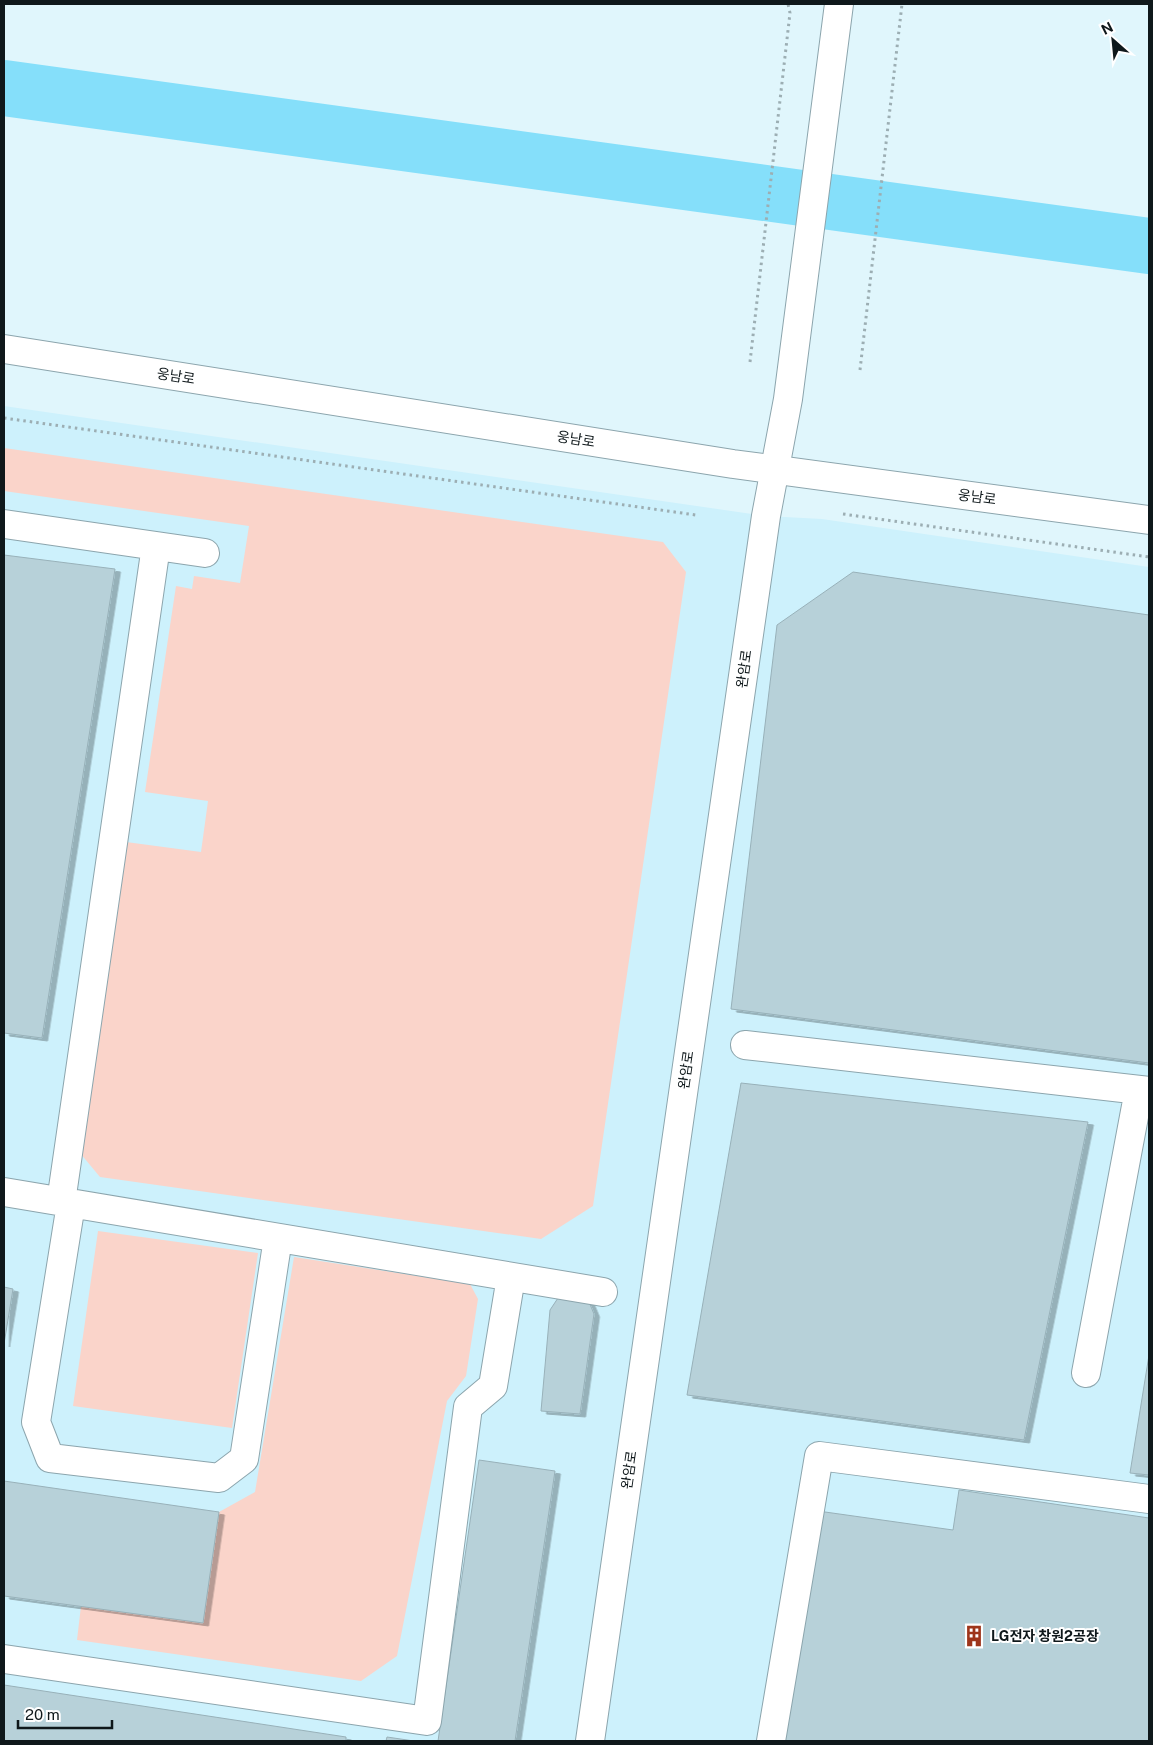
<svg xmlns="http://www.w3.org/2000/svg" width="1153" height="1745" font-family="'Public Sans','Noto Sans KR',sans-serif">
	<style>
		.built { fill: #cdf1fc }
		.green { fill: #fad4ca }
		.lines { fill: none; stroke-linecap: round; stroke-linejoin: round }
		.river { stroke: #85dffa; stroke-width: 56 }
		.building { fill: #b7d1d9; stroke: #98b1b9; filter: url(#shadow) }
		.minor-casing { stroke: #8ca5ad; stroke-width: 30 }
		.major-casing { stroke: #8ca5ad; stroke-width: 30 }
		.path { stroke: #9caeb3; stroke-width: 3; stroke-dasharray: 2.5 4; stroke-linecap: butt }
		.minor { stroke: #fff; stroke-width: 28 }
		.major { stroke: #fff; stroke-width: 28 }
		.labels { text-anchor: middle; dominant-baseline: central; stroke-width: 4; stroke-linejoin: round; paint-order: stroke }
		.street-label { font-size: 14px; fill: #0f181b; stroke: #fff }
		.poi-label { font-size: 14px; font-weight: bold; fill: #0f181b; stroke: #fff; text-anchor: start }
	</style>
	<defs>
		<filter id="shadow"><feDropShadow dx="5.5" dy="3" stdDeviation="0" flood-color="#0004"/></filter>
	</defs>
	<rect width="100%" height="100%" fill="#e0f6fc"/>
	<!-- built -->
	<path class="built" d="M4,406L766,516L822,519L1149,567V1741H4Z"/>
	<!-- green -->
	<path class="green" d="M4,448L663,542L686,572L593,1206L541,1239L100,1177L80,1153L126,842L201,852L208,801L145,792L176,586L192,589L194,576L240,583L249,526L4,491Z
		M98,1231L258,1253L232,1428L73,1406Z
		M294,1257L470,1284L478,1299L466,1376L447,1401L397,1656L361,1681L77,1640L81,1606L219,1512L255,1492Z"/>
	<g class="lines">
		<!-- river -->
		<path class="river" d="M4,88L1149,246"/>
	</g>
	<!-- building -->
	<path class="building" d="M4,555L115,569L42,1038L4,1033Z
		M853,572L1149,615V1063L731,1009L777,625Z
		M741,1083L1088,1122L1024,1440L687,1395Z
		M4,1287L13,1289L4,1344Z
		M568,1294L589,1302L594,1314L580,1414L541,1411L550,1310L558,1298Z
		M1149,1355V1475L1130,1473Z
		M479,1460L555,1471L515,1741H438Z
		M4,1481L219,1512L203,1623L4,1596Z
		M959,1490L1149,1518V1741H784L818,1511L953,1530Z
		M4,1685L346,1737V1741H4Z
		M387,1737L414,1741H386Z"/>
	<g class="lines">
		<!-- minor casing -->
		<g class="minor-casing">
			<path id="minor" d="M4,349L733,464L1149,520
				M4,524L205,553
				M745,1045L1149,1091
				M4,1192L603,1292
				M61,1202L156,546
				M71,1204L36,1422L50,1458L219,1478L244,1459L278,1238
				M1086,1373L1139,1090
				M4,1659L427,1721L468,1407L493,1386L511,1277
				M771,1741L819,1456L1149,1499"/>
		</g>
		<!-- major casing -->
		<g class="major-casing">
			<path id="major" d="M590,1741L766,516L788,399L839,4"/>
		</g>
		<!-- path -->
		<path class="path" d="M750,362L790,13L788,4
			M860,370L902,4
			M4,418L696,515
			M843,514L1149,557"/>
		<!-- minor -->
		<use href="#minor" class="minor"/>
		<!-- major -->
		<use href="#major" class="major"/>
	</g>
	<!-- icons -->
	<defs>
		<g id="building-bare" transform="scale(1.725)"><path d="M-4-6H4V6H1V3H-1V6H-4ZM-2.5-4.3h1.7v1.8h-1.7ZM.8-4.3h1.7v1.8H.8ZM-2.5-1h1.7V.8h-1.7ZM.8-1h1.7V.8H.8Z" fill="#9e351b" stroke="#fff" stroke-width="2.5" paint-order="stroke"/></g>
	</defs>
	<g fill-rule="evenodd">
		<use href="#building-bare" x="974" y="1636"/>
	</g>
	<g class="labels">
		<!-- street labels -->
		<g class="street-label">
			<text transform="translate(176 376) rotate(9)">웅남로</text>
			<text transform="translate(576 439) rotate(9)">웅남로</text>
			<text transform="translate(977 497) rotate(8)">웅남로</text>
			<text transform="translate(744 669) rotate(-82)">완암로</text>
			<text transform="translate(686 1070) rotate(-82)">완암로</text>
			<text transform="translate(629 1470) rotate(-82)">완암로</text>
		</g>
		<!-- poi labels -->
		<g class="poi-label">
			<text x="991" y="1636">LG전자 창원2공장</text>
		</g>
	</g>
	<!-- border -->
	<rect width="1153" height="1745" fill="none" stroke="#0f181b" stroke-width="10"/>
	<!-- north arrow -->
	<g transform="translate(1113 40) rotate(333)" stroke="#ffffff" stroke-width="4" paint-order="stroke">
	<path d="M0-4L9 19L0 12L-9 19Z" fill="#0f181b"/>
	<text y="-8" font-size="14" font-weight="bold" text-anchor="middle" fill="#0f181b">N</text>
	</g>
	<!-- scale -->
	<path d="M18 1720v8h94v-8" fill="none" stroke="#0f181b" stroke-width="2.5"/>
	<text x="25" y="1720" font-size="15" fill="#0f181b" stroke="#ffffff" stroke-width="4" paint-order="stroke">20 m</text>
</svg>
